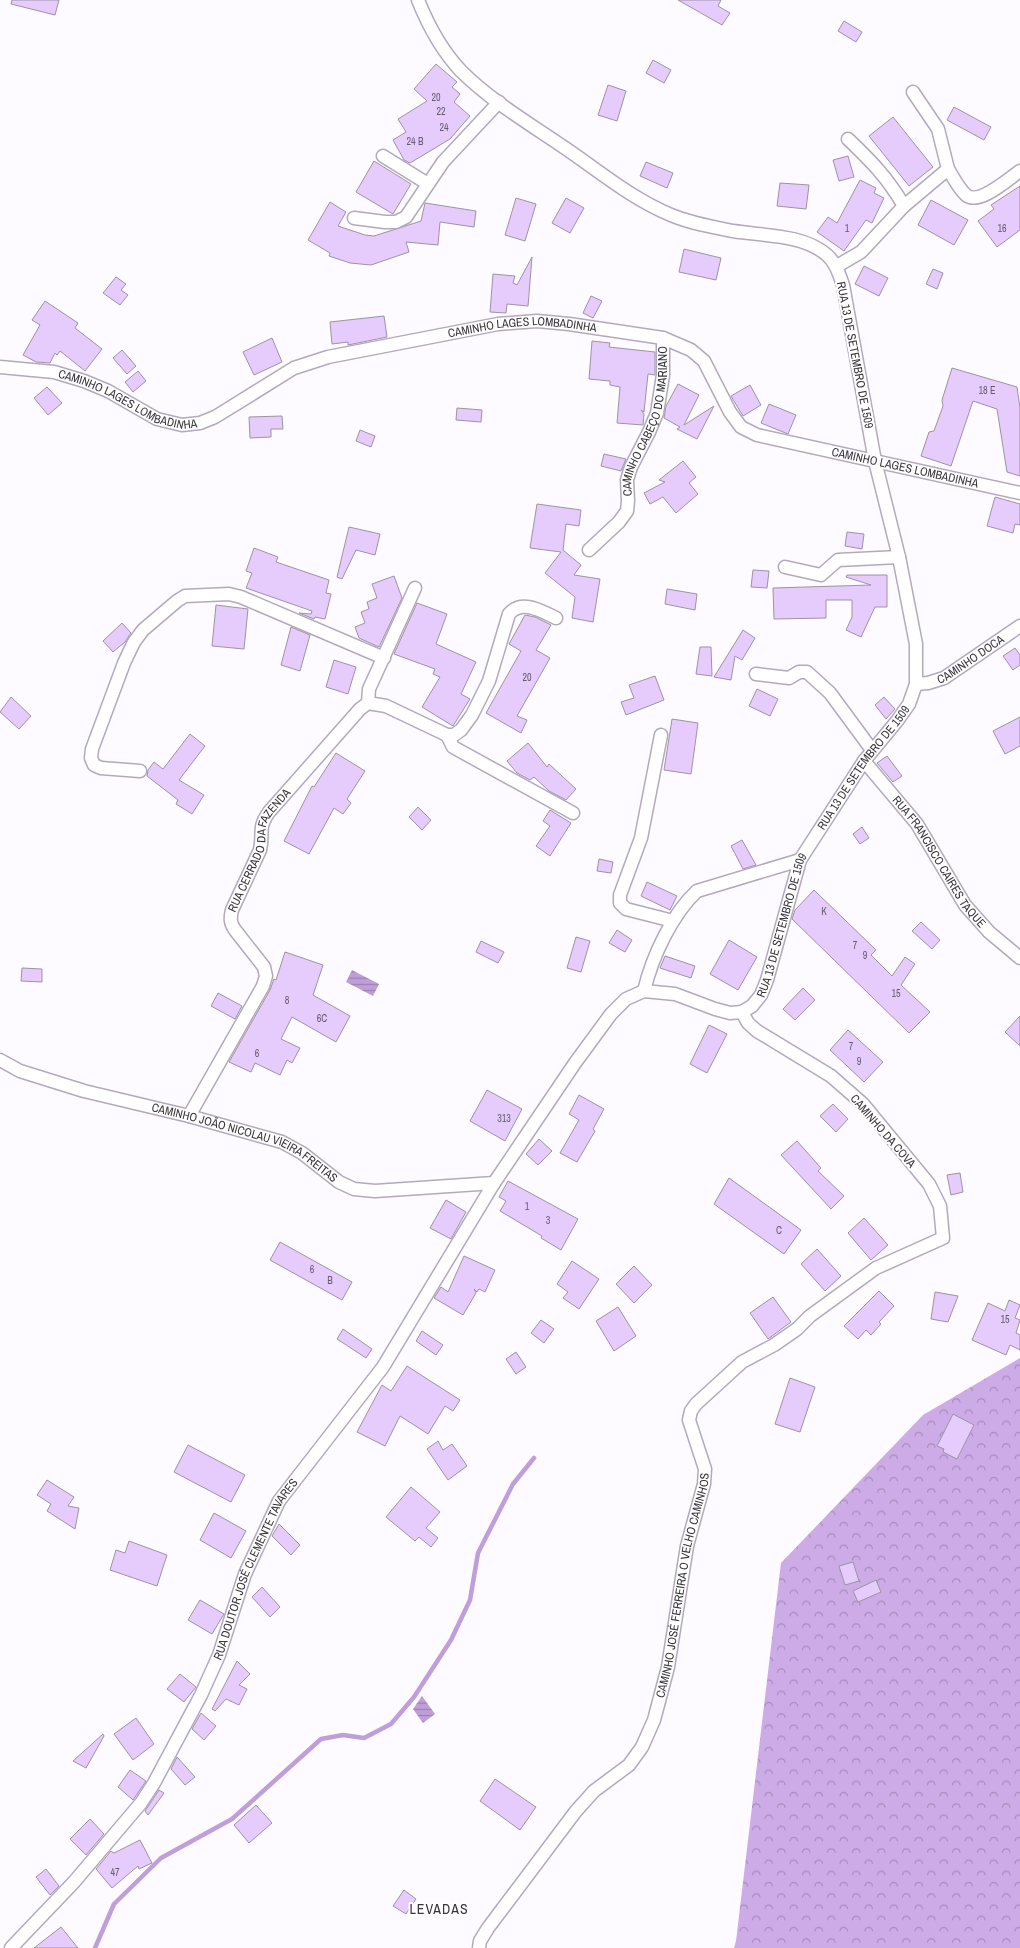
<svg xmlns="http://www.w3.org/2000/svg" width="1020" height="1948" font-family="'Archivo Narrow',sans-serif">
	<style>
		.forest { fill: url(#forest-crowns) }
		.water { fill: url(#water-rules) }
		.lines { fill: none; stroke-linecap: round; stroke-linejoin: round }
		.stream { stroke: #bf9ed9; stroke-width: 4.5 }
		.building { fill: #e6ccfd; stroke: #9c93a5 }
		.street-casing { stroke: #b3a9bc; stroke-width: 15 }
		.street { stroke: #fff; stroke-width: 12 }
		.labels { text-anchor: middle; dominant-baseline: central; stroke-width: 4; stroke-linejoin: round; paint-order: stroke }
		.number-label { font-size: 10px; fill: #645b6d }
		.street-label { font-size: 12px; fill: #39353d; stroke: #fff }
		.neighbourhood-label { font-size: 14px; letter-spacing: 1px; fill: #39353d; stroke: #fff }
	</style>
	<defs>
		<pattern id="forest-crowns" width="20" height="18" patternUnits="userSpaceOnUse" patternTransform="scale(1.25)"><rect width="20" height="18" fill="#ccabe7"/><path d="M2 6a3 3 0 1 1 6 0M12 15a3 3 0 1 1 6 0" fill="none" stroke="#a78cbc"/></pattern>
		<pattern id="water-rules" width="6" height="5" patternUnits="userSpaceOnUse" patternTransform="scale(1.25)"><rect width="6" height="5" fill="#bf9ed9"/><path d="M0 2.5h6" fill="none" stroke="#9c82b1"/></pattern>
	</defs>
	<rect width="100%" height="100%" fill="#fdfbff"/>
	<!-- forest -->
	<path class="forest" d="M1020,1358V1948H734L736,1941L781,1563L923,1415Z"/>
	<!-- water -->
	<path class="water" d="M352,970L379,984L373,996L346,982Z
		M422,1696L435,1714L423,1723L413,1709Z"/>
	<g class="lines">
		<!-- stream -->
		<path class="stream" d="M95,1948L114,1904L161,1858L232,1819L321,1739L343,1735L364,1738L391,1724L414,1697L451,1640L470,1600L478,1553L513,1484L534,1458"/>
	</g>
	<!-- building -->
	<path class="building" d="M12,0H59L55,15L11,4Z
		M678,0H721L718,6L730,13L722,25Z
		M844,21L862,32L856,42L838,31Z
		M653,60L671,70L664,83L646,73Z
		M436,64L457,82L452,87L460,94L454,102L470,116L450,139L410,163L404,160L393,140L406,132L398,119L427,101L414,89Z
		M608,85L626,91L617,121L598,115Z
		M954,107L991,127L984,140L947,120Z
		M893,117L933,167L909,186L869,136Z
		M848,156L854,177L839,181L833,160Z
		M374,161L411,184L393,214L356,192Z
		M646,162L673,173L667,188L640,176Z
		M860,180L876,188L874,193L884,198L872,223L866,220L844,251L817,232L828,217L837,223Z
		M780,183L809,185L806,209L777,206Z
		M1020,186V230L997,247L978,221L994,209L991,205Z
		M516,198L536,204L525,241L505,235Z
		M566,198L584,208L570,233L552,223Z
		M931,200L968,220L954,245L918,225Z
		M330,202L346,212L338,226L365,235L374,236L421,221L425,203L476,211L474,227L440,222L438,245L406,242L409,252L371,265L350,263L329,256L330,253L308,240Z
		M684,249L721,258L716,280L679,272Z
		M532,257L528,306L507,304L506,313L490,312L493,274L515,276L513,283L517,285Z
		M864,266L888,278L879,296L855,284Z
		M933,269L943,273L937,289L926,284Z
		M116,277L126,284L121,290L128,295L120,305L103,293Z
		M591,296L602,301L593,318L583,313Z
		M45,301L78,323L75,328L102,349L85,371L60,351L57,355L55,353L50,363L36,362L23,355L40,325L32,320Z
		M384,316L387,337L348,345V342L332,344L330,322Z
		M272,338L282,362L254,375L243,352Z
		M592,341L610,343L609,347L655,352V375L648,374L644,412L641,410L644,414L643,425L617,423L620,387L610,385V381L589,379Z
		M122,350L136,366L127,374L113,358Z
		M952,368L1017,387L1020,408V476L1007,472L997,409L973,401L951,466L921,456L929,432L934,431L943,406L942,400Z
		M138,371L146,381L133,392L125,382Z
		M678,384L699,395L684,425L714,406L697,439L677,429L680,427L664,418L666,406Z
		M750,385L761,405L743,416L731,396Z
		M47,387L62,403L48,415L34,398Z
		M769,404L796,415L788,434L761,423Z
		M457,408L482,410L481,422L456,420Z
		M282,416L283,429H271V437L250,438L249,417Z
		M360,430L375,436L371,447L356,441Z
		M604,454L626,459L621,471L601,466Z
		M683,461L696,477L689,483L698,494L676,513L663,497L650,504L644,493L665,482L659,480Z
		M995,497L1020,504V525L1015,524L1013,533L987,526Z
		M537,504L581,510L579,526L566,524L563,550L581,565L574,575L600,579L593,622L572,618L575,597L545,573L561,552L530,548Z
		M349,527L380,534L375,555L356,550L342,579L337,577Z
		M847,532L864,534L862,549L845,546Z
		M254,548L278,557L276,562L329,580L326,593L331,594L325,619L315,617L314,619L299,613L311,614L312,611L246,588L252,573L246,571Z
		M753,570L769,571L767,588L751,587Z
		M847,575H887V607H875L861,637L846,630L852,617V600H826V618L774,619L773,588L871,585L846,577Z
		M394,576L402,598L379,647L359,638L355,627L365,623L361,612L369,609L367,602L377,598L372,584Z
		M667,589L697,594L695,610L665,604Z
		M417,603L447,614L436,644L476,662L461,694L470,699L453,726L422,707L440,677L433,674L435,669L394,654Z
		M216,605L248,609L244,649L212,646Z
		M525,615L535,617L551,625L536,650L550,658L517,716L527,720L521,733L486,713L521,651L509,644Z
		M122,623L131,633L125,642L113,652L103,641Z
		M291,627L310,635L300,671L281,665Z
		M743,630L755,638L742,660L735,656L731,680L714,677Z
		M700,647H711L712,676L696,674Z
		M1015,648L1020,655V665L1013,670L1003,656Z
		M334,660L356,667L348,694L326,687Z
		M655,676L664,700L626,715L621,702L634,698L629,685Z
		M757,689L778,699L770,716L749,706Z
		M11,697L31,716L19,729L0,712Z
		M884,697L895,709L886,719L875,705Z
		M1020,717V746L1005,754L993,731Z
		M672,719L698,723L691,774L664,770Z
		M190,734L205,746L179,780L204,795L192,814L176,804L178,800L147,776L148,770L154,762L163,769Z
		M528,743L547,767L549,764L576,789L566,800L549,791L534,777L530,780L517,773L507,761Z
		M336,753L365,771L347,799L351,803L343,814L334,808L309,854L284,841L312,786L314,787Z
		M887,756L902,776L893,782L877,763Z
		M418,807L431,820L422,830L409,817Z
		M550,810L571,823L550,856L536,846L550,826L543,821Z
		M862,827L869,838L860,844L853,834Z
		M742,840L756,865L743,869L731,846Z
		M599,859L613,862L611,873L597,871Z
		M647,882L677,896L670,910L641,896Z
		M814,890L876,950L871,955L892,976L905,957L915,964L901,985L930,1012L909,1033L792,919L795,910Z
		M921,922L940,940L932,949L912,931Z
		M617,930L632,940L625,952L609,943Z
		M576,937L590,941L581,972L567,968Z
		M729,940L757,957L738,990L710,974Z
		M481,941L504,952L498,963L476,952Z
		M285,952L323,965L313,995L350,1016L336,1042L292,1017L281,1039L300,1048L292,1063L287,1060L280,1075L255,1063L251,1072L229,1062L270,990L274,979L276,980Z
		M665,956L695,966L691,978L660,968Z
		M22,968L42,969V982L21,981Z
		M803,988L815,1000L795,1020L783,1009Z
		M218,993L242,1006L235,1019L211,1006Z
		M1020,1016V1046L1005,1032Z
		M709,1025L727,1034L707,1073L690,1064Z
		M848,1030L883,1062L864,1082L830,1050Z
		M487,1090L522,1109L505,1141L470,1121Z
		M579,1095L604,1109L593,1129L595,1131L577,1162L560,1153L579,1120L569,1114Z
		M833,1104L848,1119L836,1132L820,1116Z
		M539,1139L552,1151L538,1165L526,1154Z
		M797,1141L821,1168L818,1171L844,1196L831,1209L781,1155Z
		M960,1173L963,1192L951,1195L947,1175Z
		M729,1178L801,1230L784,1254L714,1204Z
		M508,1181L578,1219L561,1250L541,1238L542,1236L500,1211L506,1201L499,1197Z
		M446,1200L466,1212L451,1239L430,1228Z
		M864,1218L888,1245L871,1260L848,1233Z
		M280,1242L352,1282L342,1300L270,1260Z
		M817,1249L841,1276L825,1291L801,1264Z
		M464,1256L495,1270L485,1292L479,1289L477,1292L474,1289L476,1293L463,1315L434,1298L441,1287L448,1292Z
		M572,1261L599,1279L579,1309L563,1298L568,1292L557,1284Z
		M634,1266L652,1285L634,1303L616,1284Z
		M879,1291L894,1306L879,1322L881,1324L871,1335L866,1330L858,1339L844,1326Z
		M935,1292L958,1296L948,1322L931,1319Z
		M773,1297L791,1322L768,1339L750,1313Z
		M1009,1300L1020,1305L1015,1318L1020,1320L1016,1333L1020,1335V1350L1010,1345L1006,1355L972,1340L988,1303L1005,1311Z
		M618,1307L636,1336L614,1351L596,1321Z
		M541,1320L554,1329L544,1343L531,1333Z
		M343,1329L372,1349L366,1358L337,1339Z
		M422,1331L443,1345L436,1355L416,1341Z
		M516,1352L526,1367L516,1374L506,1359Z
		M407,1366L460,1400L453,1411L445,1406L428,1434L400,1416L385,1446L357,1432L382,1385L391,1391Z
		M790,1378L815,1387L800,1432L775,1424Z
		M953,1414L974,1425L957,1459L943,1452L944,1449L937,1446Z
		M438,1441L443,1450L452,1444L467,1466L448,1480L427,1449Z
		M188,1445L245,1475L231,1502L174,1472Z
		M47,1480L74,1497L68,1506L79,1508L75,1529L47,1511L51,1504L37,1495Z
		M411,1487L440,1512L426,1528L438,1538L431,1547L419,1537L415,1541L386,1517Z
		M214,1513L246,1531L231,1558L200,1540Z
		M279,1524L300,1545L291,1555L272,1536Z
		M129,1541L167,1555L157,1586L110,1570L116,1550L125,1553Z
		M853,1562L859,1581L845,1585L839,1566Z
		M876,1580L881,1592L858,1602L853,1591Z
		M262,1587L280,1607L270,1617L252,1597Z
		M200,1600L224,1614L212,1634L188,1620Z
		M237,1661L250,1674L239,1685L247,1689L239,1705L226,1699L215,1711L212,1709Z
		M180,1674L196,1687L184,1702L167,1689Z
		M201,1713L216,1726L204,1740L192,1729Z
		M136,1718L154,1744L133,1760L114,1734Z
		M103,1734L104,1736L86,1768L73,1761Z
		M177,1757L195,1777L185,1785L171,1769Z
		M130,1770L146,1781L133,1800L118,1787Z
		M495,1779L536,1807L520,1830L480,1801Z
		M159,1790L164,1793L148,1815L145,1811Z
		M256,1805L272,1823L249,1843L234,1825Z
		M90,1819L104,1834L86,1855L70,1839Z
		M140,1840L152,1863L139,1869L138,1866L112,1888L96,1869L111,1851L114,1853Z
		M46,1869L59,1886L50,1895L36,1877Z
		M404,1890L416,1899L406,1914L393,1906Z
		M61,1927L78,1948H34Z"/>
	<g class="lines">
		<!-- street casing -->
		<g class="street-casing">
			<g id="street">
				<path d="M848,139C871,161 887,177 904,206"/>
				<path d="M383,156L428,184"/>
				<path d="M948,169C953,177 959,189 966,195C979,206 1008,179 1020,171"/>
				<path d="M354,218L385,222H396L406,217L443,162L499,102"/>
				<path d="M837,266L861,252L904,206L948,169L938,129L913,92"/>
				<path id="s1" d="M0,367L54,372L84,381L108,391L157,419L182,425L200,423L215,417L294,368L328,357L498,324L537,321L569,324L663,338L691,350L704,361L730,412L741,427L757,435L1020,493"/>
				<path id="s2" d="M589,550L619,522L627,511L628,501L627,480L631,467L649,432L657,413L663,375V338"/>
				<path d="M785,567L821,575L838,560L899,557"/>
				<path d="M756,674L789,678L799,672H807L830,693L872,750"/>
				<path id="s3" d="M916,684L928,683L944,678L1020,626"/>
				<path d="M368,703L369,689L415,588"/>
				<path d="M447,735L453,747L573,813"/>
				<path d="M661,735L641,838L620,895V903L626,909L673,921"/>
				<path id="s4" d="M864,761L917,824L965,905L989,932L1020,958"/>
				<path d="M140,771L101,768L94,765L91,758L92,749L124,663L134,642L143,630L177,601L185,596L229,594L241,597L384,658"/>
				<path d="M644,991C652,957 672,914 697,891L800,860"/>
				<path id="s5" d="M0,1060L20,1071L84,1091L189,1116L282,1142L302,1153L339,1182L354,1189L375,1191L494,1183"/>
				<path id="s6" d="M189,1116L263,986L266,976L264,967L235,930C230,923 230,918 232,910L260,850C264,832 257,829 269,812L360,709L368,703L386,706L447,735H454L461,730L472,715L489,681L509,614C522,599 541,611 556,618"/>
				<path id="s7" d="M11,1948L74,1882L141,1803L154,1783L201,1695L219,1655L245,1574L279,1501L383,1367L494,1183L575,1063L611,1014L626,999L644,991L675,994L715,1009L730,1013L742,1012L752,1006L761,995L767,980L800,860L864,761L897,721L909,704L916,684V644L899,557L875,461L843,285C839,274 836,263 827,255C803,234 763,236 733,231C712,227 690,223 671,215C632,199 599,171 565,148C530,124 491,101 461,71C443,52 428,25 418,0"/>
				<path id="s8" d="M479,1948L480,1941L488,1928L576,1811L594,1791L629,1765L642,1747L654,1720L668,1667L687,1546L704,1484L705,1469L689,1420L691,1411L696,1404L742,1362L774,1345L797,1329L810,1316L876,1268L943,1238L940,1206L929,1184L863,1104L831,1076L757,1031L748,1023L742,1012"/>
			</g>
		</g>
		<!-- street -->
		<use href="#street" class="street"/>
	</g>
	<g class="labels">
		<!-- number labels -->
		<g class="number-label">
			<text x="436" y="97">20</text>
			<text x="441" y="111">22</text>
			<text x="444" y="127">24</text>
			<text x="415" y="141">24 B</text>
			<text x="847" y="228">1</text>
			<text x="1002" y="228">16</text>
			<text x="987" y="390">18 E</text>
			<text x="527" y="677">20</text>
			<text x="824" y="911">K</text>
			<text x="855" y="945">7</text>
			<text x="865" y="955">9</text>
			<text x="896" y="993">15</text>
			<text x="287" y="1000">8</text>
			<text x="322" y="1018">6C</text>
			<text x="851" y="1046">7</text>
			<text x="257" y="1053">6</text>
			<text x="859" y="1061">9</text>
			<text x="504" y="1118">313</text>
			<text x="527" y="1206">1</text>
			<text x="548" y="1220">3</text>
			<text x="779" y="1230">C</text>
			<text x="312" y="1269">6</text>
			<text x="330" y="1280">B</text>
			<text x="1005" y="1319">15</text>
			<text x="115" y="1872">47</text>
		</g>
		<!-- street labels -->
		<g class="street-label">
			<text stroke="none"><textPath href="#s1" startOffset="554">CAMINHO LAGES LOMBADINHA</textPath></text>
			<text transform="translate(855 355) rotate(79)">RUA 13 DE SETEMBRO DE 1509</text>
			<text stroke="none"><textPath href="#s1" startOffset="134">CAMINHO LAGES LOMBADINHA</textPath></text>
			<text stroke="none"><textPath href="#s2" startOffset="148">CAMINHO CABEÇO DO MARIANO</textPath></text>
			<text stroke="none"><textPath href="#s1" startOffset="989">CAMINHO LAGES LOMBADINHA</textPath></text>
			<text stroke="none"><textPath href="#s3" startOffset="61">CAMINHO DOCA</textPath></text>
			<text stroke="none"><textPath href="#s7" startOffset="1539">RUA 13 DE SETEMBRO DE 1509</textPath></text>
			<text stroke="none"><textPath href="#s6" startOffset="304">RUA CERRADO DA FAZENDA</textPath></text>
			<text stroke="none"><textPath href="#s4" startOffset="126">RUA FRANCISCO CAIRES TAQUE</textPath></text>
			<text stroke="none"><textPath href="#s7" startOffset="1359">RUA 13 DE SETEMBRO DE 1509</textPath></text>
			<text transform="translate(883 1131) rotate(49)">CAMINHO DA COVA</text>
			<text stroke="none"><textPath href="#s5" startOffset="260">CAMINHO JOÃO NICOLAU VIEIRA FREITAS</textPath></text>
			<text stroke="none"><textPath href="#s7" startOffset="456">RUA DOUTOR JOSÉ CLEMENTE TAVARES</textPath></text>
			<text stroke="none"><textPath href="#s8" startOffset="429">CAMINHO JOSÉ FERREIRA O VELHO CAMINHOS</textPath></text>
		</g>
		<!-- neighbourhood labels -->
		<g class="neighbourhood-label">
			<text x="439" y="1909">LEVADAS</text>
		</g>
	</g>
</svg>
